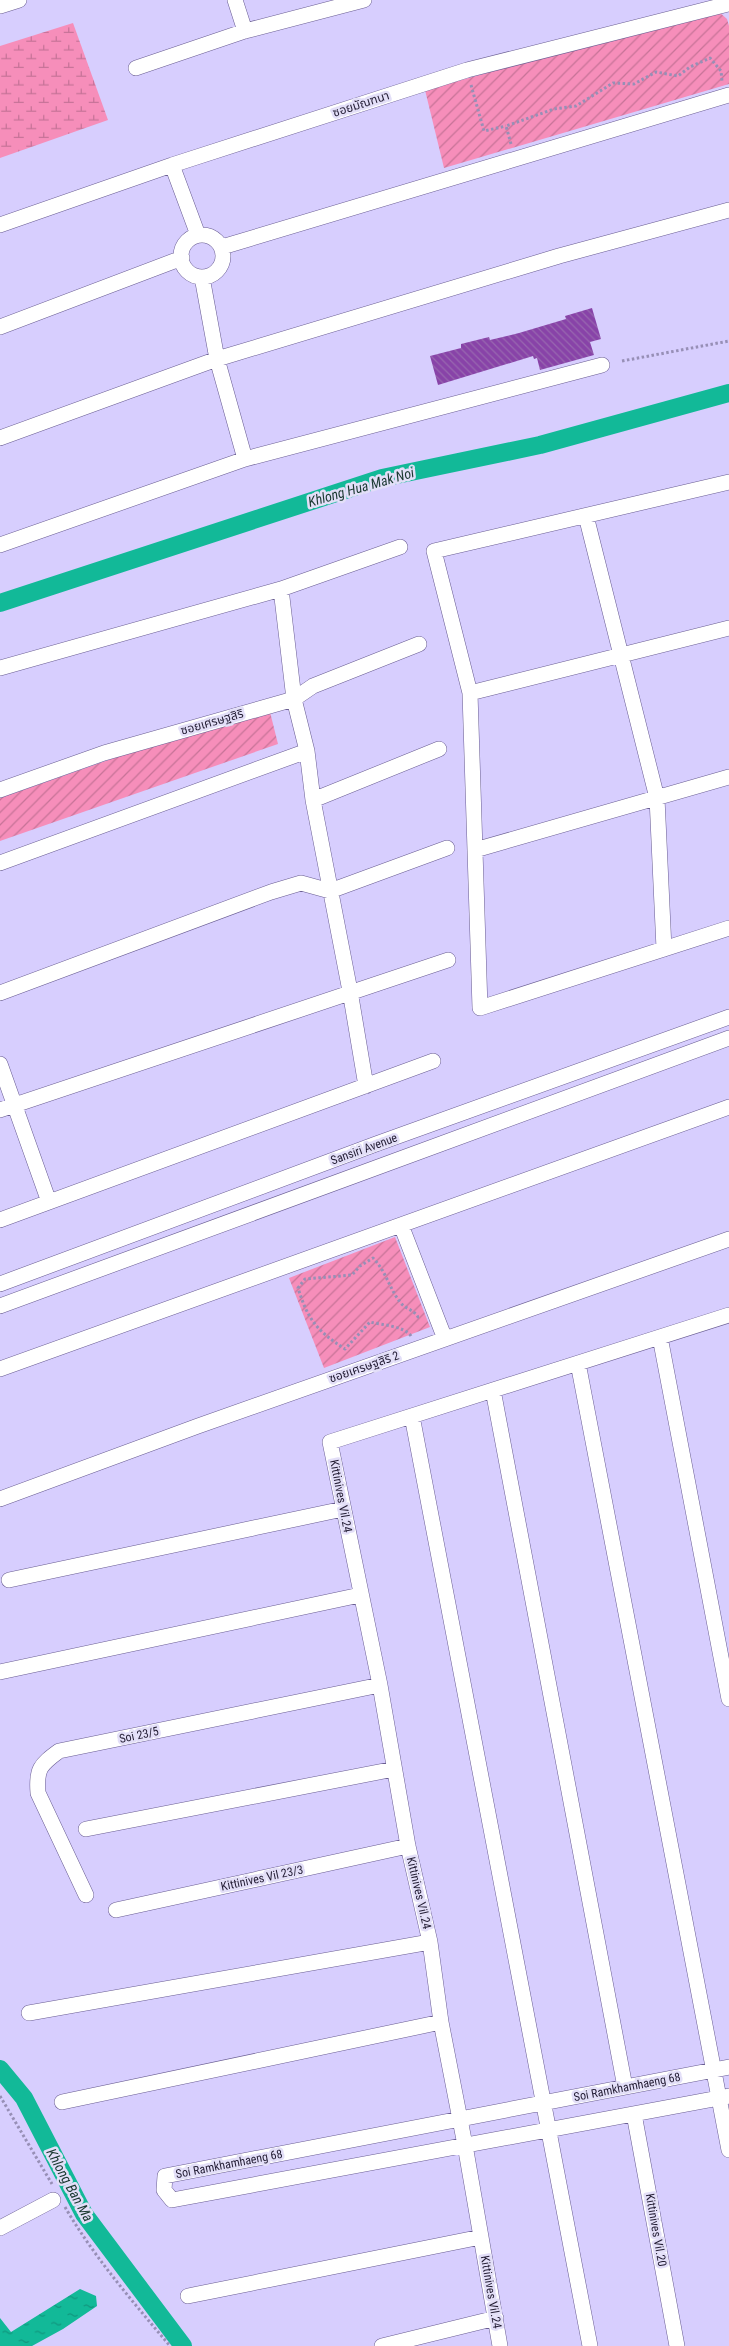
<svg xmlns="http://www.w3.org/2000/svg" width="729" height="2346" font-family="'Roboto Condensed','Noto Sans Thai',sans-serif">
	<style>
		.wetland { fill: url(#wetland-marsh) }
		.garden { fill: url(#garden-furrows) }
		.water { fill: url(#water-ripples) }
		.lines { fill: none; stroke-linecap: round; stroke-linejoin: round }
		.canal { stroke: #12b998; stroke-width: 18 }
		.building { fill: url(#building-back-hatch) }
		.street-casing { stroke: #695d92; stroke-width: 16 }
		.path { stroke: #978fb6; stroke-width: 3; stroke-dasharray: 2.5 2.5; stroke-linecap: butt }
		.street { stroke: #fff; stroke-width: 15 }
		.labels { text-anchor: middle; dominant-baseline: central; stroke-width: 5; stroke-linejoin: round; paint-order: stroke }
		.street-label { font-size: 12px; fill: #221c33; stroke: #e3dff8 }
		.water-label { font-size: 14px; font-style: italic; fill: #1a3830; stroke: #e3dff8 }
	</style>
	<defs>
		<pattern id="wetland-marsh" width="20" height="14" patternUnits="userSpaceOnUse" patternTransform="scale(1.25)"><rect width="20" height="14" fill="#f68eba"/><path d="M1 5h8M5 5V1M11 12h8M15 12V8" fill="none" stroke="#c77398"/></pattern>
		<pattern id="garden-furrows" width="10" height="10" patternUnits="userSpaceOnUse" patternTransform="scale(1.25)"><rect width="10" height="10" fill="#f68eba"/><path d="M-1 1l2-2M0 10L10 0M9 11l2-2" fill="none" stroke="#c77398"/></pattern>
		<pattern id="water-ripples" width="26" height="14" patternUnits="userSpaceOnUse" patternTransform="scale(1.25)"><rect width="26" height="14" fill="#12b998"/><path d="M2 4q2-2 4 0t4 0M15 11q2-2 4 0t4 0" fill="none" stroke="#10967d"/></pattern>
		<pattern id="building-back-hatch" width="6" height="6" patternUnits="userSpaceOnUse" patternTransform="scale(1.25)"><rect width="6" height="6" fill="#8843a8"/><path d="M-1 5l2 2M0 0l6 6M5-1l2 2" fill="none" stroke="#9867b0"/></pattern>
	</defs>
	<rect width="100%" height="100%" fill="#d7cefe"/>
	<!-- wetland -->
	<path class="wetland" d="M73,23L108,120L0,158V46Z"/>
	<!-- garden -->
	<path class="garden" d="M718,11L727,19L729,26V84L444,168L425,90L707,12Z
		M268,704L278,744L0,841V798Z
		M395,1237L430,1327L324,1368L289,1278Z"/>
	<!-- water -->
	<path class="water" d="M80,2289L96,2296L97,2306L63,2329L32,2346H0V2318L11,2332Z"/>
	<g class="lines">
		<!-- canal -->
		<path class="canal" d="M0,603L382,478L540,445L729,393
			M0,2069L24,2098L84,2214L183,2346"/>
	</g>
	<!-- building -->
	<path class="building" d="M592,308L601,339L590,342L594,355L540,370L537,358L534,359L533,356L438,385L430,356L461,348V344L489,337L490,340L519,333L566,319L565,316Z"/>
	<g class="lines">
		<!-- street casing -->
		<g class="street-casing">
			<path id="street" d="M235,0L245,31
				M0,6L19,0
				M136,68L245,31L364,0
				M172,165L198,235
				M0,225L172,165L467,70L728,4
				M181 256a21 21 0 1 1 42 0a21 21 0 1 1-42 0Z
				M222,247L729,95
				M202,277L217,359L245,459
				M0,327L182,258
				M0,438L217,359L559,256L729,210
				M729,482L434,551L470,693L480,1008L729,928
				M586,516L657,798L664,949
				M0,545L245,459L602,365
				M281,589L294,699L307,751L313,800L350,991L366,1086
				M0,668L281,589L400,547
				M470,693L729,628
				M0,790L104,753L294,699L313,686L419,644
				M313,800L439,749
				M475,850L729,777
				M0,863L307,751
				M0,993L271,892L301,883L330,891L447,848
				M0,1064L49,1202
				M0,1110L448,960
				M0,1220L433,1061
				M401,1225L445,1339
				M0,1284L376,1144L729,1017
				M0,1306L729,1038
				M660,1337L729,1699
				M578,1363L729,2150
				M0,1369L729,1107
				M493,1390L625,2087
				M412,1416L590,2346
				M0,1499L198,1426L729,1239
				M9,1580L343,1509
				M0,1672L360,1595
				M86,1829L394,1769
				M86,1895L38,1793C36,1769 40,1765 59,1751L380,1685
				M116,1910L408,1846
				M29,2013L430,1942
				M729,2067L165,2176L164,2190L172,2200L729,2096
				M62,2102L441,2022
				M634,2114L677,2346
				M0,2228L53,2200
				M188,2296L481,2237
				M382,2346L496,2318
				M500,2346L465,2145L441,2022L430,1942L408,1846L380,1685L330,1442L729,1315"/>
		</g>
		<!-- path -->
		<path class="path" d="M471,85L484,131L506,126
			M511,144L506,126L554,109L576,106L613,83L634,84L656,72L678,76L690,67L710,58L721,71L722,81
			M622,361L729,341
			M411,1336C404,1326 382,1325 370,1322L345,1349C317,1331 308,1320 298,1288L305,1279L352,1275L360,1266L373,1258C386,1271 389,1288 400,1302C405,1309 413,1309 418,1317H421
			M0,2096L52,2184
			M65,2207C94,2257 133,2302 170,2346"/>
		<!-- street -->
		<use href="#street" class="street"/>
	</g>
	<g class="labels">
		<!-- street labels -->
		<g class="street-label">
			<text transform="translate(361 104) rotate(-18)">ซอยมัณฑนา</text>
			<text transform="translate(212 722) rotate(-16)">ซอยเศรษฐสิริ</text>
			<text transform="translate(364 1149) rotate(-20)">Sansiri Avenue</text>
			<text transform="translate(364 1367) rotate(-19)">ซอยเศรษฐสิริ 2</text>
			<text transform="translate(341 1496) rotate(79)">Kittinives Vil.24</text>
			<text transform="translate(139 1735) rotate(-12)">Soi 23/5</text>
			<text transform="translate(262 1878) rotate(-12)">Kittinives Vil 23/3</text>
			<text transform="translate(419 1893) rotate(77)">Kittinives Vil.24</text>
			<text transform="translate(627 2087) rotate(-11)">Soi Ramkhamhaeng 68</text>
			<text transform="translate(229 2164) rotate(-11)">Soi Ramkhamhaeng 68</text>
			<text transform="translate(656 2230) rotate(80)">Kittinives Vil.20</text>
			<text transform="translate(491 2292) rotate(80)">Kittinives Vil.24</text>
		</g>
		<!-- water labels -->
		<g class="water-label">
			<text transform="translate(361 487) rotate(-16)">Khlong Hua Mak Noi</text>
			<text transform="translate(70 2185) rotate(61)">Khlong Ban Ma</text>
		</g>
	</g>
</svg>
